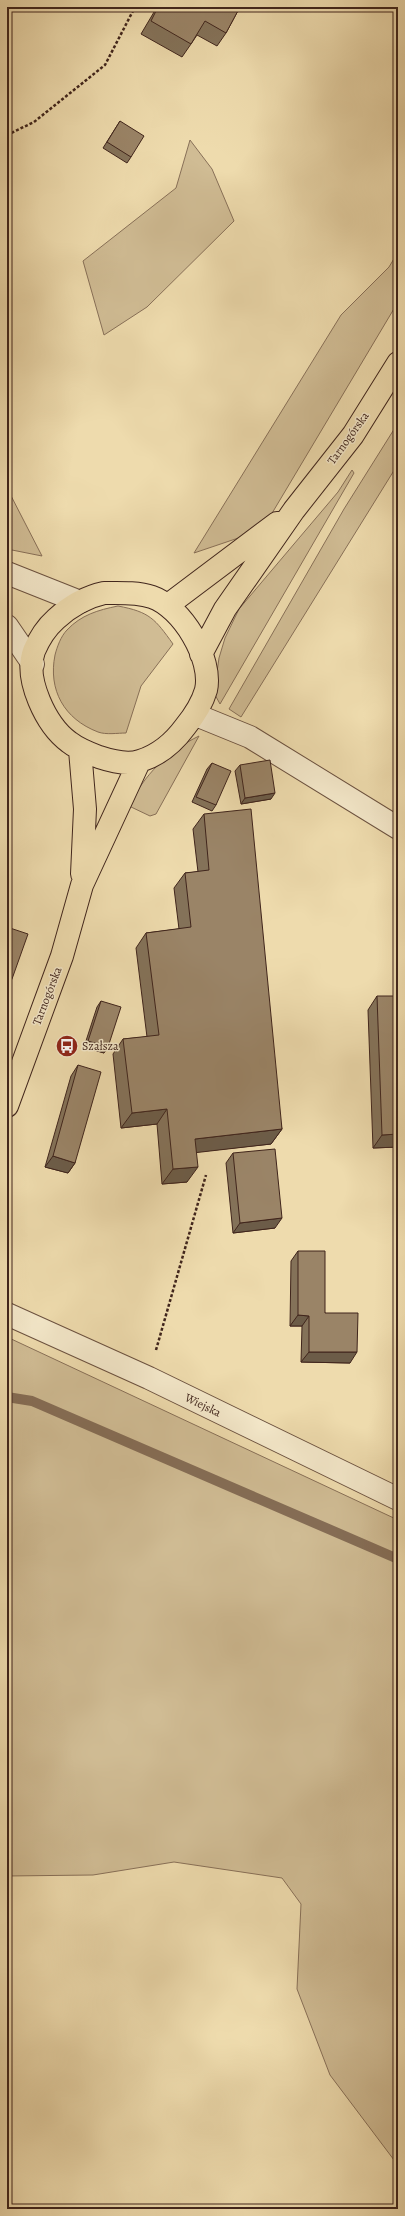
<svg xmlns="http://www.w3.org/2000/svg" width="405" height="2216" font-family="Alegreya,serif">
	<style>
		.green { fill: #d0bc94; stroke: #887058 }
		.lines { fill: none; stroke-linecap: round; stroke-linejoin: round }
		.stream { stroke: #856d56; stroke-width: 10 }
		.minor-casing { stroke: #6c5240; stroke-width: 24 }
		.major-casing { stroke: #40251c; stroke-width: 24 }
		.path { stroke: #40251c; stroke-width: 2.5; stroke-dasharray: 3 2; stroke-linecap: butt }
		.minor { stroke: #f4e8ca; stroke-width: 22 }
		.major { stroke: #eedbad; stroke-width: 22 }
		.wall { fill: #847259; stroke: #40251c }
		.shaded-wall { fill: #6c5c48; stroke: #40251c }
		.building { fill: #9a8467; stroke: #40251c }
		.labels { text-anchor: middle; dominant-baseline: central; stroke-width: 3; stroke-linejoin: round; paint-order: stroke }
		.street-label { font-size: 12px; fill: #40251c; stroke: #f4e8ca }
		.poi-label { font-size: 12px; fill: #40251c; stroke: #f4e8ca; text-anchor: start }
	</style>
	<rect width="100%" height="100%" fill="#eedbad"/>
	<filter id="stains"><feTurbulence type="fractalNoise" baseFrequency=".005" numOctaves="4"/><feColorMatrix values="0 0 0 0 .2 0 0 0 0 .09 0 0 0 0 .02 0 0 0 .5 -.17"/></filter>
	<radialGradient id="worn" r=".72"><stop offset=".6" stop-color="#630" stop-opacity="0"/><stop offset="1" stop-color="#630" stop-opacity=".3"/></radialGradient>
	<!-- green -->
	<path class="green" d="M190,140L212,169L234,221L147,307L104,335L83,261L176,188Z
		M398,252V302L262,530L194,553L341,315L389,267Z
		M398,423V464L241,717L229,709L344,509Z
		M352,470L354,473L220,704L214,693L219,658L225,638L239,609L338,492Z
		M7,488L42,556L7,549Z
		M118,606C150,612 155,619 173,644L141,686L126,733C118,733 106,735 98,732C64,719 48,690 55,655C57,647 61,636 67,630C81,615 98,610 118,606Z
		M199,736L156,814L150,816L129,806C144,775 168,751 199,736Z
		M7,1337L398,1520V2188L394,2160L330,2075L297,1989L301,1904L282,1878L174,1862L93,1875L7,1876Z"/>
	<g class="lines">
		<!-- stream -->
		<path class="stream" d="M7,1397L32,1401L398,1559"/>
		<!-- minor casing -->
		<g class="minor-casing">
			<path id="minor" d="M7,573L80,602
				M7,626L33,664
				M196,715L250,737L398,828
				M7,1314L149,1378L398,1499"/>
		</g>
		<!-- major casing -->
		<g class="major-casing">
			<path id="major" d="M104,593C119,593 137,592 152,597C182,607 213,659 206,690C202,704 194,716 185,727C174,742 159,755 140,761C128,765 111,761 99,757C88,753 78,749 69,742C46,725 24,679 34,651C39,639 47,627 56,619C69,607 86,597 104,593Z
				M168,605L277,523
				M201,654L225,609L294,510L353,435L398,363
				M80,750L85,809L82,874
				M7,1106L62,956L82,885L139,762"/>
		</g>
		<!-- path -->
		<path class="path" d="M7,135L34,122L105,65L135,7
			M156,1350L206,1175"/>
		<!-- minor -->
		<use href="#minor" class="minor"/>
		<!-- major -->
		<use href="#major" class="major"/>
	</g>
	<!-- wall -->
	<path class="wall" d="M157,7H240L226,33L217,46L197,35L191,44L182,57L141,34Z
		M120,121L131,157L127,163L103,148Z
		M212,763L216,805L212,811L192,802L207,769Z
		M240,765L271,799L241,804L235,771Z
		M204,814L282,1129L271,1144L196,1152L187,1182L162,1184L157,1124L121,1128L113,1054L123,1039L147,1037L136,948L146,933L179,929L174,888L185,873L198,872L193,829Z
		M377,996L398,1147L373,1148L368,1010Z
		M101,1001L104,1053L84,1047L97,1007Z
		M78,1065L75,1163L68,1173L45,1167L71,1076Z
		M233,1153L275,1228L233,1233L226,1163Z
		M298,1251L325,1313L350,1363L301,1362L302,1326H290L291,1261Z"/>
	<!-- shaded-wall -->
	<path class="shaded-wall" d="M275,793L271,799L241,804L245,798Z
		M7,978L12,979L7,987Z
		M88,1041L108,1047L104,1053L84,1047Z
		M167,1109L157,1124L121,1128L132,1113Z
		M282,1129L271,1144L184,1154L195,1139Z
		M398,1134V1147L373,1148L382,1135Z
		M53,1156L75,1163L68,1173L45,1167Z
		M198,1167L187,1182L162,1184L173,1169Z
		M282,1218L275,1228L233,1233L240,1223Z
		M298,1315L309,1316L302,1326H290Z
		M309,1352H357L350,1363L301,1362Z"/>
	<!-- building -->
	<path class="building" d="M158,7H240L226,33L205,21L191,44L151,21Z
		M120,121L144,136L131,157L107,142Z
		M270,760L275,793L245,798L240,765Z
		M212,763L231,771L216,805L196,797Z
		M251,809L282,1129L195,1139L198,1167L173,1169L167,1109L132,1113L123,1039L159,1035L146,933L191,927L185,873L209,870L204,814Z
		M7,927L28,934L12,979L7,978Z
		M377,996H398V1134L382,1135Z
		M101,1001L121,1007L108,1047L88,1041Z
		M78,1065L101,1072L75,1163L53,1156Z
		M275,1149L282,1218L240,1223L233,1153Z
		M298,1251H325V1313H358L357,1352H309V1316L298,1315Z"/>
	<!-- icons -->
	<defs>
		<g id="bus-disc" transform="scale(1.15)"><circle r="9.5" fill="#8f2418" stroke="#f4e8ca"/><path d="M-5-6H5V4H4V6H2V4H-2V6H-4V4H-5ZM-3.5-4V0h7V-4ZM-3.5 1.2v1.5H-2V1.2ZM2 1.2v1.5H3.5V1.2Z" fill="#fff"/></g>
	</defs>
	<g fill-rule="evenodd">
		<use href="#bus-disc" x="67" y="1046"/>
	</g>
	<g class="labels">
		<!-- street labels -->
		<g class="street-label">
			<text transform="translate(348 438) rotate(-54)">Tarnogórska</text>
			<text transform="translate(47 996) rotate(-69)">Tarnogórska</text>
			<text transform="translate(203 1405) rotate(26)">Wiejska</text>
		</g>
		<!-- poi labels -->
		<g class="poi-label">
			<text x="82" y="1046">Szałsza</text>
		</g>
	</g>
	<!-- margin -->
	<rect width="405" height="2216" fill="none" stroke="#eedbad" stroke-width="24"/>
	<rect x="8" y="8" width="389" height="2200" fill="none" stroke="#40251c" stroke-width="2"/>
	<rect x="12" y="12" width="381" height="2192" fill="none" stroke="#40251c"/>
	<rect width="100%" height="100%" filter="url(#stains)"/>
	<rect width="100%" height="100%" fill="url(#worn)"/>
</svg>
